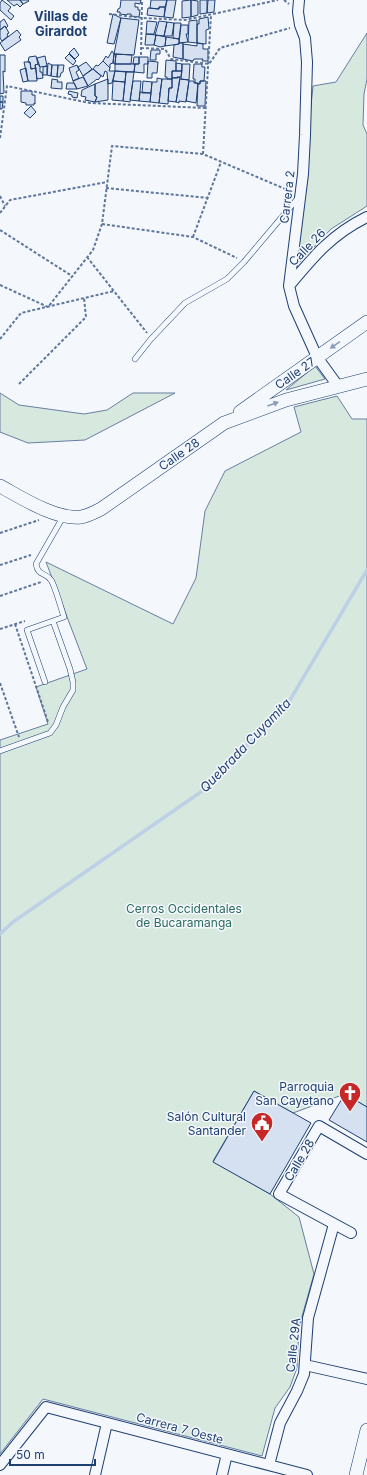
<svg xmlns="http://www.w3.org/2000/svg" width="367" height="1475" font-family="Inter,sans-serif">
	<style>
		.green { fill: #d7e8df; stroke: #687fa3 }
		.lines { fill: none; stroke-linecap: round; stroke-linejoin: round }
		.stream { stroke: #bed0e5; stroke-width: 3.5 }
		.building { fill: #d5e0f0; stroke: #1d3f73 }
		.service-casing { stroke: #1d3f73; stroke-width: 6 }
		.minor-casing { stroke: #1d3f73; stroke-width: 12 }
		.tertiary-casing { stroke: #1d3f73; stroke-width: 14 }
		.path { stroke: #5e769c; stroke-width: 2; stroke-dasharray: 3 2; stroke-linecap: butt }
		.service { stroke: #f4f7fb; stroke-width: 5 }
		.minor { stroke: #f4f7fb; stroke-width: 10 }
		.tertiary { stroke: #f4f7fb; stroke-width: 13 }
		.oneway { fill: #889bb7 }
		.labels { text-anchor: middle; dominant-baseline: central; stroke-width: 3; stroke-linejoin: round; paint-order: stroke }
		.street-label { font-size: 12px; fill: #1d3f73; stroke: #f4f7fb }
		.park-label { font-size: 12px; fill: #2c6c60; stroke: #f4f7fb }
		.poi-label { font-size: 12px; fill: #1d3f73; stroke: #f4f7fb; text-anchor: end }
		.neighbourhood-label { font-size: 13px; font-weight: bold; fill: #1d3f73; stroke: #f4f7fb }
		.water-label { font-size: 13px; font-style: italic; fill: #1d3f73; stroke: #f4f7fb }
	</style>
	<rect width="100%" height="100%" fill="#f4f7fb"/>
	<!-- green -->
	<path class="green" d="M367,33V79L364,94L363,125L367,134V206L331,229L295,267L313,86L336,82Z
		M315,366L325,379L286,390Z
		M0,393L19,405L84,414L107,410L133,393H175L85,440L28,443L0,432Z
		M337,396L352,419H367V1107L345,1094L293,1113L254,1091L213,1161L270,1194L299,1217L314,1274L299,1327L297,1368L290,1387L275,1408L262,1456L43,1399L0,1454V740L48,724L36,687L87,669L46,562L173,624L196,578L205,511L225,471L301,432L294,407Z"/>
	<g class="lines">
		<!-- stream -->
		<path class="stream" d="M0,934L13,922L208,787L290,700L367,570"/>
	</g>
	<!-- building -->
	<path class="building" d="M2,0L11,7L8,11L14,16L11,20L0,10V3Z
		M7,0H20L23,4L20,7L17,4L14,6Z
		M20,0H28L29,1L23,4Z
		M121,0H141L140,4L135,3V7H138V10H140L139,17L131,16V14H127V15L120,14V12H117L118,9L120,8Z
		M151,0H167L165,7H159V9L150,8Z
		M167,0H176L173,18L164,17Z
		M191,0V17L182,18V1Z
		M191,0L198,1V15L191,17Z
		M200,0H207V13L200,14Z
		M208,0H215L214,12L207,13Z
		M159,7H165L164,17L147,15L148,8L159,9Z
		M113,14L121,18L114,44L107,43Z
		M208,17L209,29L206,30V44L197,43V24H199V19Z
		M121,18L139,20L134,55L114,54Z
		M4,19L8,26L6,28L5,26L0,30V22Z
		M197,20V43L188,42L189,21Z
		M147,21L157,22L154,34H146Z
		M159,21L167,22L164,36L155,35Z
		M167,22L174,23L172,36H164Z
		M174,23H181L179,39L173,38Z
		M181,25H188V34H186L188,42L179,43Z
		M5,26L9,33L7,34L8,36L2,41L0,38V30Z
		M17,30L21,35L19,37L21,40L5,51L0,43Z
		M146,34L156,35L154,45H145Z
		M156,35L166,37L165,46L160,47L154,45Z
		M166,37L179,39V44L165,46Z
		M179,43H183V59L173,57L174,45L179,44Z
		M197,43L203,44V49H208V61H202L203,59H194L193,61L183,59V44L197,46Z
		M74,48L79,55L75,59L69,53Z
		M151,50H160V54H156V60H150Z
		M112,51L114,54L113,63L110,64V68L103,61L106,56L108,58Z
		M69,54L76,61L73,65L65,58Z
		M114,54H116L115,64L113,63Z
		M116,54L132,55L131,64H115Z
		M0,55H5V72L3,71L4,93L0,94Z
		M36,56L38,64L35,65L36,68L31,69L30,62H28L29,57Z
		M45,56L47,66L40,67L37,58Z
		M134,57H139V64H133Z
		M139,57H148V64H144V73L134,72L135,64H139Z
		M166,60L176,61V71H172V79H167V77H165Z
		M103,61L110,68L109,71H115L112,83L108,84L107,72L105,71L103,77L93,69L96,65L98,66Z
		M148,61L158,62L157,73H152V78H147Z
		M24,62H30L31,69L36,68L37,81H28Z
		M86,62L92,69L83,76L78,67Z
		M48,63L52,65L51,76L47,75Z
		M176,63L182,64V71H176Z
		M38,64L40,67V72H42L43,78L37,79L35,65Z
		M115,64H135L134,72L115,71Z
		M182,64H190L189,80L181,79Z
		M194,64H202V67H205L204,81H200V84L195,83V79H193Z
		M52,65H58L57,77L51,76Z
		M58,65H64L63,72L61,73L60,77H57Z
		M77,65L79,70L76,72L79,78L73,81L69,68Z
		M47,66V75H43V67Z
		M26,68L28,81L23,82L20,70Z
		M93,69L101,76L98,80L97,79L88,86L83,76Z
		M115,71L126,72L125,82L113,81Z
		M172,71H182L181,77L172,78Z
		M126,72H134L130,102L123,101Z
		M83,77L88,86L77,89L73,81Z
		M177,77H180L176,102L168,101L169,88H172V78H178Z
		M157,78L162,79L160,93L159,94H160L159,103L150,102L152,82H157Z
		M52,79L58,80L57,82H62V89L51,88Z
		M108,79V100L95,102L97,97L95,96V84Z
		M162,79H172V88H169L168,104L159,103Z
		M180,79L189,80L186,102L179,101V103L176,102Z
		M113,81L125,82L123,101L112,100Z
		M133,81H141L139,101L130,100Z
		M143,81L152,82L151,93H142Z
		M189,81H194V83H198L196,103L186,101Z
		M200,81H206L205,106H197L198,83L200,84Z
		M67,83H74L77,89H66Z
		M95,84V96L97,97L95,102L85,100L86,97L81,96L82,90Z
		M21,91H32V95H35V104L34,103V105H26V103L21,102Z
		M69,91L78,93L77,98L72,97V95L68,94Z
		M140,92L151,93L150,102L139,101Z
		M0,96H3V102H0Z
		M0,102H3L2,109H0Z
		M31,106L36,112L30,118L24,113Z
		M254,1091L311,1123L270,1194L213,1162Z
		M345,1094L367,1107V1142L329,1120Z"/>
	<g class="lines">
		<!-- service casing -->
		<g class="service-casing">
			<path id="service" d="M135,359L151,339L185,303L227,279L244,262L298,198
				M45,682L27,630L64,617C61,608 55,586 51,580C45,572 38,576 36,564L63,517
				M0,751L50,733L56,725L63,707L73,690V682L70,669L53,621"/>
		</g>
		<!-- minor casing -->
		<g class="minor-casing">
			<path id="minor" d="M299,0L298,12L300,25L305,38L307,62L305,135L303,174L289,286L294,306L317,357L338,386
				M289,286C313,257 332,234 367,217
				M351,1233L279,1194L319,1126L367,1154
				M305,1365L367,1379
				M0,1465L46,1407L307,1475
				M269,1465L280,1423L297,1391L304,1374L308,1318L334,1224
				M95,1475L107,1423
				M222,1475L227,1454"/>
		</g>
		<!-- tertiary casing -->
		<g class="tertiary-casing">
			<path id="tertiary" d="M240,412L367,322
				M0,486C22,498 56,520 81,517C88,516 95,512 101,509L224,423L286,400L367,379
				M356,1475L367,1430"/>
		</g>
		<!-- path -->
		<path class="path" d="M284,0L289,4
			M109,14L142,18L185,20L278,0
			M141,48L165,49L171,59L209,64L220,48L290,28
			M141,55L142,0
			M0,138L7,86L90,103L206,108
			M203,154L211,15
			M106,188L208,198
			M0,196L5,206
			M0,213L10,200L107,182
			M102,224L193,237L237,258
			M0,230L72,276
			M193,237L221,162
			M87,257L147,333
			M0,285L48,307L93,250L102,224L112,146L203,154L290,191
			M0,339L21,313L114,291
			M19,384L86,317L84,298
			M0,533L39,520
			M0,565L31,555
			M0,596L41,582
			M15,624L48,722
			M0,629L25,621
			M0,683L19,737"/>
		<!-- service -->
		<use href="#service" class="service"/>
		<!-- minor -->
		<use href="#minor" class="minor"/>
		<!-- tertiary -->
		<use href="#tertiary" class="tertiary"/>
	</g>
	<!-- one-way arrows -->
	<defs><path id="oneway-solid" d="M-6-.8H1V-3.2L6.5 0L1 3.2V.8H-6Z"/></defs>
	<g class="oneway">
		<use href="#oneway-solid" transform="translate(335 345) rotate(145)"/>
		<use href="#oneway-solid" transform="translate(273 404) rotate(-20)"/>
	</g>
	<!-- icons -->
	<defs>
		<g id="church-pin" transform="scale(1.15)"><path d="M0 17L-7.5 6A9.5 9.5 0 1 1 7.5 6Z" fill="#c62828" stroke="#f4f7fb"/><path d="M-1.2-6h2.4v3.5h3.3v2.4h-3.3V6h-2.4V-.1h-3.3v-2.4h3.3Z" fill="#fff"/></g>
		<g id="civic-pin" transform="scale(1.15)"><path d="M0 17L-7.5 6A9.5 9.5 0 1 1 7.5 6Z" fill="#c62828" stroke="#f4f7fb"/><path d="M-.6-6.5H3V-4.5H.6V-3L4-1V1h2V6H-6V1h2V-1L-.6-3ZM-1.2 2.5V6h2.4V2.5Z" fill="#fff"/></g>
	</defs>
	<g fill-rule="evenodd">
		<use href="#church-pin" x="350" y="1093"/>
		<use href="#civic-pin" x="262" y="1123"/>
	</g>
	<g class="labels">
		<!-- street labels -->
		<g class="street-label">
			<text transform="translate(287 197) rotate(-83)">Carrera 2</text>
			<text transform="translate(307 247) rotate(-46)">Calle 26</text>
			<text transform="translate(295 373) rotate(-35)">Calle 27</text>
			<text transform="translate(179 454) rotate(-35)">Calle 28</text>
			<text transform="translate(299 1160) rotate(-59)">Calle 28</text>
			<text transform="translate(293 1345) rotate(-84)">Calle 29A</text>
			<text transform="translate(180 1428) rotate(15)">Carrera 7 Oeste</text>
		</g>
		<!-- park labels -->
		<g class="park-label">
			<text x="184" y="908">Cerros Occidentales<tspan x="184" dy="14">de Bucaramanga</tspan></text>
		</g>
		<!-- poi labels -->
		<g class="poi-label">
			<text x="334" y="1086">Parroquia<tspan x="334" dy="14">San Cayetano</tspan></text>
			<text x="246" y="1116">Salón Cultural<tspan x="246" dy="14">Santander</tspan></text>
		</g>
		<!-- neighbourhood labels -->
		<g class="neighbourhood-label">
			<text x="61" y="16">Villas de<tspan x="61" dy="15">Girardot</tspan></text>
		</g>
		<!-- water labels -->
		<g class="water-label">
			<text transform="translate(245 745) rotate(-46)">Quebrada Cuyamita</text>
		</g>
	</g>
	<!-- scale -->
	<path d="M10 1459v6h85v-6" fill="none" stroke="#1d3f73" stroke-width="2"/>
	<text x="16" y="1459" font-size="12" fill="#1d3f73" stroke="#f4f7fb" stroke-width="3" paint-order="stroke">50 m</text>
</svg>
